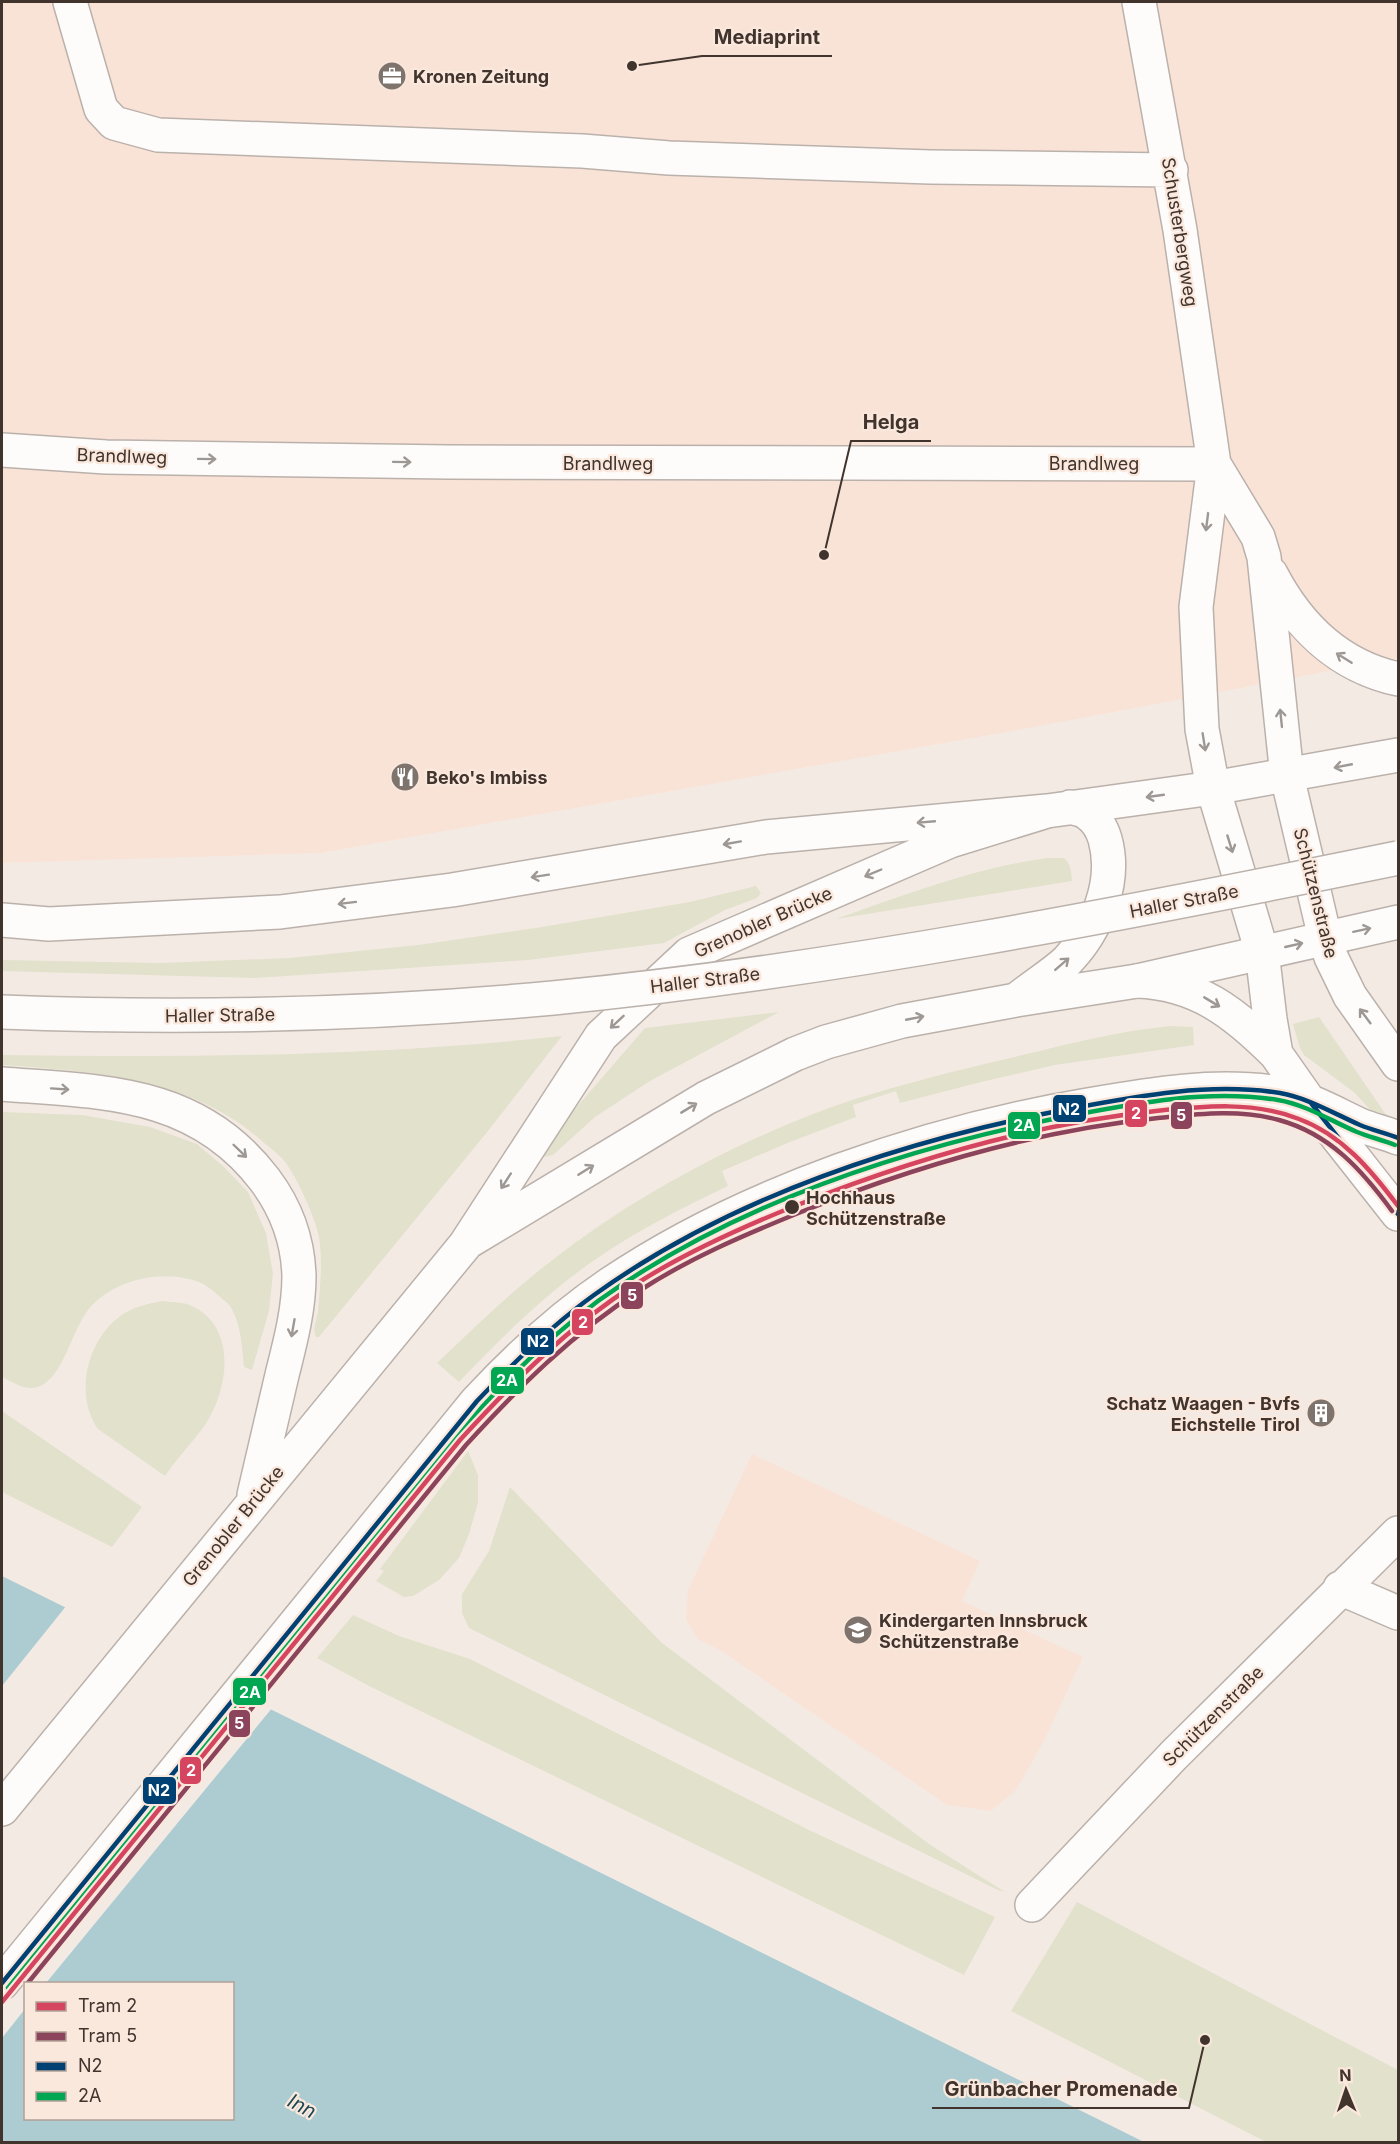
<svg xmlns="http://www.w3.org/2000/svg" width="1400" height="2144" font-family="Inter,sans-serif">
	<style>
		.built { fill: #f9e3d7 }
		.green { fill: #e1e1cc }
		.water { fill: #acccd2; fill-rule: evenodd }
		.pier { fill: #f4eae4 }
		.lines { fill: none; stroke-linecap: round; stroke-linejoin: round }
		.minor-casing { stroke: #bbb1ab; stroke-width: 36 }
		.major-casing { stroke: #bbb1ab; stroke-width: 36 }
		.minor { stroke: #fdfcfb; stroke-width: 33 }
		.major { stroke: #fdfcfb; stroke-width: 33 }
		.major-bridge-casing { stroke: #bbb1ab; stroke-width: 36; stroke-linecap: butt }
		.major-bridge { stroke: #fdfcfb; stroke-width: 33 }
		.bus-1-casing { stroke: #fbe8dd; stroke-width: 9 }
		.bus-2-casing { stroke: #fbe8dd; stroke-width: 9 }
		.bus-1 { stroke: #004173; stroke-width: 4.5 }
		.bus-2 { stroke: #00a651; stroke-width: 4.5 }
		.tram-1-casing { stroke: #fbe8dd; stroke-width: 9 }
		.tram-2-casing { stroke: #fbe8dd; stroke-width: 9 }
		.tram-1 { stroke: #d64560; stroke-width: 4.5 }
		.tram-2 { stroke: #8b445b; stroke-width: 4.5 }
		.oneway { stroke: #9e9894 }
		.stop-dot { fill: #40342d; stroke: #fbe8dd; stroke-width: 2 }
		.labels { text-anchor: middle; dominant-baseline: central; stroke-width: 4.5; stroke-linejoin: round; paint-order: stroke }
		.poi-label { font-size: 18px; font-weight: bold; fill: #40342d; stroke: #fbe8dd; text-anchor: start }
		.street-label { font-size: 18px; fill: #40342d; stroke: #fbe8dd }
		.stop-label { font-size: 18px; font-weight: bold; fill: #40342d; stroke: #fbe8dd; text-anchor: start }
		.water-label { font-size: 20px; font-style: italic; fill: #1b4751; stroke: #fbe8dd }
		.leader { fill: none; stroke: #40342d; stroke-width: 2 }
		.callout-dot { fill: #40342d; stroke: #fbe8dd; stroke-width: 2 }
		.callout-label { font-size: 20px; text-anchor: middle; font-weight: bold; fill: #40342d; stroke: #fbe8dd; stroke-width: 4.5; stroke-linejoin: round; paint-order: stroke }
		.line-badge { stroke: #fbe8dd; stroke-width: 2 }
		.badge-label { font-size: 16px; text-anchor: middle; font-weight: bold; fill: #fff }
	</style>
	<rect width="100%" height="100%" fill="#f4eae4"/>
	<!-- built -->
	<path class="built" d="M2,2H1398V658L1029,728L320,853L2,863Z
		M752,1454L980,1561L962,1601L1083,1657L1045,1739L1016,1790L991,1811L947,1805L723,1652L698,1639L686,1620L688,1590Z"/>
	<!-- green -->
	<path class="green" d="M1047,858H1064C1071,864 1071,872 1072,881L836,919C905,895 974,868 1047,858Z
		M756,886L761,893L757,898L725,910L664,943L528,960L255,978L2,971V960L160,963L290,958L418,945L536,928L690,902Z
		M779,1012L650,1081L595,1117L553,1155L544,1157L540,1154L542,1147L645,1028Z
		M1319,1017L1389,1119L1382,1123L1355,1093L1304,1055L1300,1048L1293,1024Z
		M1171,1026L1193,1027L1194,1045L1055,1065L981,1082L900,1103L896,1091L853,1105L856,1117L790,1142L722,1171L728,1186C684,1207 640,1229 599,1257C547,1292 502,1337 459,1382L437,1363C478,1324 518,1285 563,1252C646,1189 754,1133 852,1100C903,1084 954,1071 1006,1059C1061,1046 1115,1031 1171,1026Z
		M562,1036L488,1131L319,1337H316C312,1330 317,1319 318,1311C320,1287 324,1253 317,1229C310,1207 299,1182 286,1163C280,1155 270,1148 263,1142C193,1078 91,1071 2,1065V1055C189,1058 376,1056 562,1036Z
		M2,1112L82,1115L150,1127L197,1144L224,1167L248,1192L266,1233L273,1274L269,1311L252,1370L244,1367C242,1347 241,1321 229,1305C227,1302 222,1299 219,1296C213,1291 204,1283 196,1281C160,1269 112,1280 88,1310C72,1331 65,1370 44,1384C30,1394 14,1383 2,1377Z
		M162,1301C171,1302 182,1302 190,1305C238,1326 229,1389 205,1425C193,1442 177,1458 165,1476L98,1429C74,1395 87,1341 119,1317C131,1307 148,1304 162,1301Z
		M2,1411L142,1507L112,1547L2,1492Z
		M468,1451L478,1475V1503L469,1534L459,1558L439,1580L413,1596L404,1597L376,1581L384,1571L380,1569Z
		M510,1487L662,1643L929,1844L1005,1892L998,1890L469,1628L462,1613V1594L489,1551Z
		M353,1615L399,1636L470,1659L809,1830L995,1917L964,1975L371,1687L317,1658Z
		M1077,1902L1398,2070V2142H1266L1011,2011Z"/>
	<!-- water -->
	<path class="water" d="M2,1576L1144,2142H2ZM26,1984H232V2118H26Z"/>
	<!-- pier -->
	<path class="pier" d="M67,1605L273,1707L46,1983L26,1984L25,2009L2,2038V1686Z"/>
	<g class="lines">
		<!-- minor casing -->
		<g class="minor-casing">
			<path id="minor" d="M70,2L101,109L114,123L158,135L582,151L669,158L930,167L1171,170
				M1139,2L1180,230L1214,464L1196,607L1202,729L1213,788L1262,952L1270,1019L1276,1054L1309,1101L1398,1214
				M2,450L106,457L449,462L1214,464
				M1214,464L1258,537L1264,557L1287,776L1325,938L1331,957L1350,996L1398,1064
				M1271,574C1298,626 1339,666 1398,679
				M1137,981C1197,983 1235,1013 1276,1054
				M1340,1588L1398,1613
				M1032,1905L1173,1756L1398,1533
				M2,1983L477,1401C517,1358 561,1317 610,1284C745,1193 928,1132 1088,1105C1151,1094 1216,1083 1280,1093C1309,1098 1334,1113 1360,1125C1372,1130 1386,1133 1398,1138"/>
		</g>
		<!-- major casing -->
		<g class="major-casing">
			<path id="major" d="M2,920L49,924L280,912L452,890L766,837L1047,811L1213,788L1398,755
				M1020,997C1035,985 1053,974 1067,961C1097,930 1117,882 1105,839C1102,829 1096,819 1087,813C1083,810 1076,809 1070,807
				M2,1084C103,1092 197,1090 265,1180C286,1208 298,1241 299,1276C299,1310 290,1343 282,1375C273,1415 263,1455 254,1495
				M471,1240L706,1098L795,1054L826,1042L902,1021L1016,1000L1137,981L1398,922
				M2,1809L465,1245L601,1036L689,954L950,841L1047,811"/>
		</g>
		<!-- minor -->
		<use href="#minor" class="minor"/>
		<!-- major -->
		<use href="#major" class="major"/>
		<!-- major-bridge casing -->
		<g class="major-bridge-casing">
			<path id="major-bridge" d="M2,1012C186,1019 370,1015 553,998C838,970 1118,915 1398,858"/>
		</g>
		<!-- major-bridge -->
		<use href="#major-bridge" class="major-bridge"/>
		<!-- bus-1 casing -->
		<g class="bus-1-casing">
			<path id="bus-1" d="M1311,1103L1398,1214
				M2,1983L477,1401C513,1363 551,1326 594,1295C732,1196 902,1141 1068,1109C1137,1096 1210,1082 1280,1093C1308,1098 1333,1113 1360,1125C1372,1130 1385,1133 1398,1138"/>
		</g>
		<!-- bus-2 casing -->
		<g class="bus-2-casing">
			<path id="bus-2" d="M8,1988L483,1406C518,1368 556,1332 598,1301C735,1203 904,1148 1068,1116C1136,1103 1208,1089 1278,1100C1307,1105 1331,1121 1357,1132C1369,1137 1383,1140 1395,1145"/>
		</g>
		<!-- bus-1 -->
		<use href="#bus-1" class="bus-1"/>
		<!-- bus-2 -->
		<use href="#bus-2" class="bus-2"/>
		<!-- tram-1 casing -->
		<g class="tram-1-casing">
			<path id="tram-1" d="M2,2002L460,1440C513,1382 569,1326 636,1284C686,1252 740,1228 795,1206C910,1160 1032,1124 1156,1111C1204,1106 1254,1101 1299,1119C1342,1135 1371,1170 1398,1206"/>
		</g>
		<!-- tram-2 casing -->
		<g class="tram-2-casing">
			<path id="tram-2" d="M27,1984L466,1445C518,1388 573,1333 639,1291C688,1259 742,1236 796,1214C912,1167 1033,1131 1158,1118C1198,1114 1240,1109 1279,1120C1330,1134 1362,1170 1392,1211"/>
		</g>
		<!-- tram-1 -->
		<use href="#tram-1" class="tram-1"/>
		<!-- tram-2 -->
		<use href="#tram-2" class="tram-2"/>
	</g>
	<!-- one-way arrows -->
	<defs><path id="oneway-shaft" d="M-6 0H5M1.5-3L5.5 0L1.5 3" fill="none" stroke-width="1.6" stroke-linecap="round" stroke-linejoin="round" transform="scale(1.5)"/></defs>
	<g class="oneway">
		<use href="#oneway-shaft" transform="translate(207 459) rotate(1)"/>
		<use href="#oneway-shaft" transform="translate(402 462) rotate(1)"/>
		<use href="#oneway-shaft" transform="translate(1207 522) rotate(97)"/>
		<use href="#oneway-shaft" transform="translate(1344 658) rotate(-148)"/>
		<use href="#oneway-shaft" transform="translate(1281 718) rotate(-96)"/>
		<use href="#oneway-shaft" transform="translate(1204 742) rotate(81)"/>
		<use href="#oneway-shaft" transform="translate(1343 766) rotate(169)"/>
		<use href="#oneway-shaft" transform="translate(1155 796) rotate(172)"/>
		<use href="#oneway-shaft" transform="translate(926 822) rotate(175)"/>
		<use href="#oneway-shaft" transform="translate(732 843) rotate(170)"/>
		<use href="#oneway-shaft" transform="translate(1230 844) rotate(73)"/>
		<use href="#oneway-shaft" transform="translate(873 873) rotate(157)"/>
		<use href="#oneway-shaft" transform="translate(540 876) rotate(171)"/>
		<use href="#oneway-shaft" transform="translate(347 903) rotate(173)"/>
		<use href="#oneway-shaft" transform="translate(1362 930) rotate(-12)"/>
		<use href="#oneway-shaft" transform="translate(1294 945) rotate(-13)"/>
		<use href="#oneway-shaft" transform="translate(1062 964) rotate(-41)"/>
		<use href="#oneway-shaft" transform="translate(1212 1002) rotate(31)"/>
		<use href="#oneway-shaft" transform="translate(1365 1016) rotate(-127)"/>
		<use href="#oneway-shaft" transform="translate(915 1018) rotate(-11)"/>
		<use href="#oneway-shaft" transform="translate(617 1022) rotate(137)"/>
		<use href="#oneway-shaft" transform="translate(60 1089) rotate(4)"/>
		<use href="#oneway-shaft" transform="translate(689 1108) rotate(-31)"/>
		<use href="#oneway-shaft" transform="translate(240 1151) rotate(44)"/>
		<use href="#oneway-shaft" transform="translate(586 1170) rotate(-32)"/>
		<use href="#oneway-shaft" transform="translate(506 1181) rotate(123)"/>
		<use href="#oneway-shaft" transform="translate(293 1328) rotate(100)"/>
	</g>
	<!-- icons -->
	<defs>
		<g id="office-disc" transform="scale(1.5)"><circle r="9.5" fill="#7f746d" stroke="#fbe8dd"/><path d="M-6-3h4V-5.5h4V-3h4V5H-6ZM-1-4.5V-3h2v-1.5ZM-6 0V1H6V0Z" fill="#fff"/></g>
		<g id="restaurant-disc" transform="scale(1.5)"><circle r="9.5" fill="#7f746d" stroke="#fbe8dd"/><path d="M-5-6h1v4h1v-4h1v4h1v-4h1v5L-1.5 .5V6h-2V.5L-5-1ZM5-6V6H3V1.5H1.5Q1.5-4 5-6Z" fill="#fff"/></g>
		<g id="building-disc" transform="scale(1.5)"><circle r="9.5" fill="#7f746d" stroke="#fbe8dd"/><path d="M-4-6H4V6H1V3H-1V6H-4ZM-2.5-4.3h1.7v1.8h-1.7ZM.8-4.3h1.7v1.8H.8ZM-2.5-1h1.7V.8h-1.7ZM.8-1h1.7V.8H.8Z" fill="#fff"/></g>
		<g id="school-disc" transform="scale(1.5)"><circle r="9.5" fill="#7f746d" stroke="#fbe8dd"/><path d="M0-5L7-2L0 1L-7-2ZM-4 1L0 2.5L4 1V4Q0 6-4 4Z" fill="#fff"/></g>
	</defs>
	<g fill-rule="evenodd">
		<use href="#office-disc" x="392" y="76"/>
		<use href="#restaurant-disc" x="405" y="777"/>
		<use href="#building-disc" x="1321" y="1413"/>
		<use href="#school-disc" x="858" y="1630"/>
	</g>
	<!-- markers -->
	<circle class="stop-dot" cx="792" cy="1207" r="8"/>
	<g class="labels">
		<!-- poi labels -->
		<g class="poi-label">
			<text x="413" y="76">Kronen Zeitung</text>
			<text x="426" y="777">Beko's Imbiss</text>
			<text x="1300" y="1403" text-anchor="end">Schatz Waagen - Bvfs<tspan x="1300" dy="21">Eichstelle Tirol</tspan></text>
			<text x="879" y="1620">Kindergarten Innsbruck<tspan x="879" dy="21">Schützenstraße</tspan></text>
		</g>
		<!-- street labels -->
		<g class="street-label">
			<text transform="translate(1180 232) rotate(81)">Schusterbergweg</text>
			<text transform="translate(122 456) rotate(2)">Brandlweg</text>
			<text x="608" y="463">Brandlweg</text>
			<text x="1094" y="463">Brandlweg</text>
			<text transform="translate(1316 893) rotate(76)">Schützenstraße</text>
			<text transform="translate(1184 901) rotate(-11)">Haller Straße</text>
			<text transform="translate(763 922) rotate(-24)">Grenobler Brücke</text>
			<text transform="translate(705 980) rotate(-7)">Haller Straße</text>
			<text transform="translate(220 1015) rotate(-1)">Haller Straße</text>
			<text transform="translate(233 1526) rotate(-51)">Grenobler Brücke</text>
			<text transform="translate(1213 1716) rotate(-45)">Schützenstraße</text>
		</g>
		<!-- stop labels -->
		<g class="stop-label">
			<text x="806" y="1197">Hochhaus<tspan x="806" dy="21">Schützenstraße</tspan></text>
		</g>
		<!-- water labels -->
		<g class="water-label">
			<text transform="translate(302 2106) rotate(28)">Inn</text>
		</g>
	</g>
	<!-- callouts -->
	<path class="leader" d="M632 66L702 56H832M824 555L851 441H931M1205 2040L1189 2108H932"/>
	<g class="callout-dot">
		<circle cx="632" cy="66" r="6"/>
		<circle cx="824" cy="555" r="6"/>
		<circle cx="1205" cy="2040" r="6"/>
	</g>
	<g class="callout-label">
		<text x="767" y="44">Mediaprint</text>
		<text x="891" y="429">Helga</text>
		<text x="1061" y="2096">Grünbacher Promenade</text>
	</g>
	<g class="line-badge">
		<rect x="1052" y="1094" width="35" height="29" rx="6" fill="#004173"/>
		<rect x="1124" y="1099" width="24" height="29" rx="6" fill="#d64560"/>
		<rect x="1170" y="1101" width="23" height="29" rx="6" fill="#8b445b"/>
		<rect x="1007" y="1111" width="34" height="29" rx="6" fill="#00a651"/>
		<rect x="620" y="1281" width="24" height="29" rx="6" fill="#8b445b"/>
		<rect x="571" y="1308" width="23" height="28" rx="6" fill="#d64560"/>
		<rect x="520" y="1327" width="35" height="29" rx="6" fill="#004173"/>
		<rect x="490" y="1366" width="35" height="29" rx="6" fill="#00a651"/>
		<rect x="232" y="1677" width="35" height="29" rx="6" fill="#00a651"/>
		<rect x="228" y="1709" width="23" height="29" rx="6" fill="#8b445b"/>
		<rect x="179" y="1756" width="23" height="29" rx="6" fill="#d64560"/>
		<rect x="142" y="1776" width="35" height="29" rx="6" fill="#004173"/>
	</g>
	<g class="badge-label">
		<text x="1069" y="1115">N2</text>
		<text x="1136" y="1119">2</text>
		<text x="1181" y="1121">5</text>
		<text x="1024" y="1131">2A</text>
		<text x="632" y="1301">5</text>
		<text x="583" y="1328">2</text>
		<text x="538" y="1347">N2</text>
		<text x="507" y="1386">2A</text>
		<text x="250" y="1698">2A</text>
		<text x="239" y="1729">5</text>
		<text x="191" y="1776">2</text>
		<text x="159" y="1796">N2</text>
	</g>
	<!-- border -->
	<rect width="1400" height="2144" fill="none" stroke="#40342d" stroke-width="6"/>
	<!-- legend -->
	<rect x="24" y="1982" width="210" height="138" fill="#fbe8dd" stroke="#b0a097" stroke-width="1.5"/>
	<rect x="36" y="2002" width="30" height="9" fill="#d64560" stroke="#b0a097" stroke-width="1.5"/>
	<text x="78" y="2012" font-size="18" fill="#40342d">Tram 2</text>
	<rect x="36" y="2032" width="30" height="9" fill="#8b445b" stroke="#b0a097" stroke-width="1.5"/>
	<text x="78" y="2042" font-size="18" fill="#40342d">Tram 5</text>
	<rect x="36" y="2062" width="30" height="9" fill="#004173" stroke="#b0a097" stroke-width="1.5"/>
	<text x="78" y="2072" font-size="18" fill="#40342d">N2</text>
	<rect x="36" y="2092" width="30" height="9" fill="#00a651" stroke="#b0a097" stroke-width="1.5"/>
	<text x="78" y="2102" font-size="18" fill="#40342d">2A</text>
	<!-- north arrow -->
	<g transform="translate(1346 2090) rotate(358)" stroke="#fbe8dd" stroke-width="4.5" paint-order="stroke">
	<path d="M0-4.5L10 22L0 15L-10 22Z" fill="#40342d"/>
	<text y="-9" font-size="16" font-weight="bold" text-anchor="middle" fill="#40342d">N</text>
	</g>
</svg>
